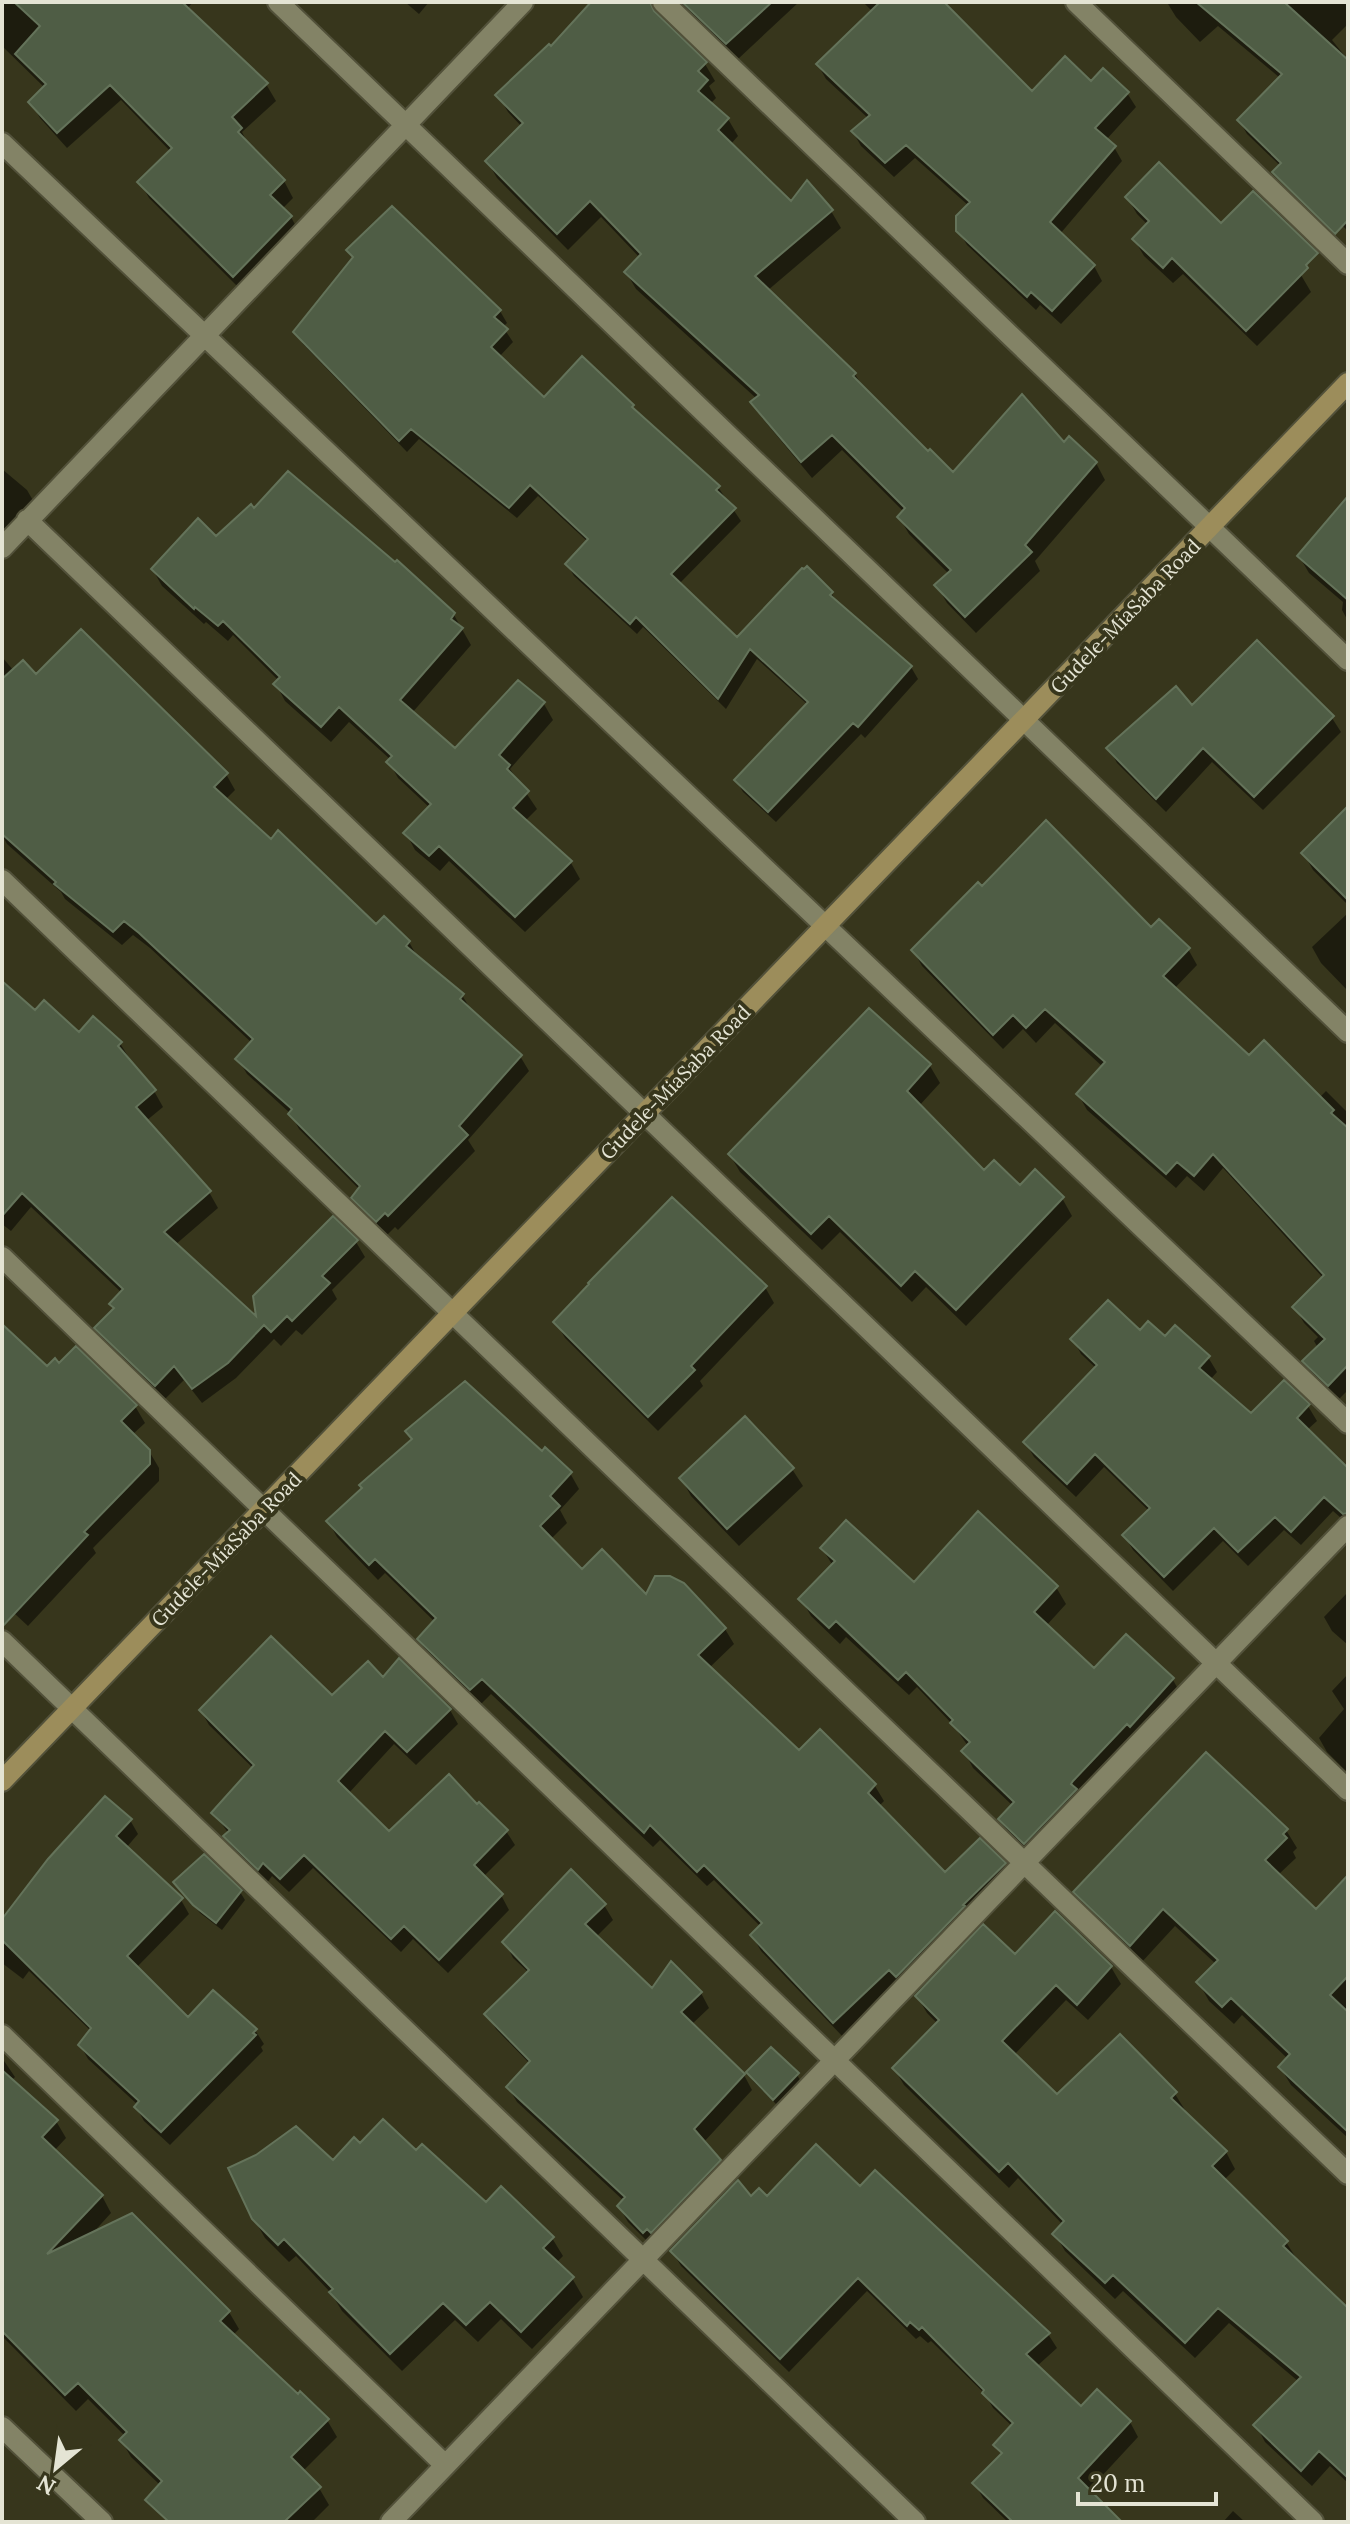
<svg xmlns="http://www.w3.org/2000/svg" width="1350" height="2524" font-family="Lora,serif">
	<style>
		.shadow { fill: #0007 }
		.building { fill: #4f5d45; stroke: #64735a; stroke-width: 2 }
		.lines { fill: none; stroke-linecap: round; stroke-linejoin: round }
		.minor-casing { stroke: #52513a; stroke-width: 24 }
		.secondary-casing { stroke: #52513a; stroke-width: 24 }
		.minor { stroke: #838366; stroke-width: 20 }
		.secondary { stroke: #9c8d5b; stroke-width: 20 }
		.labels { text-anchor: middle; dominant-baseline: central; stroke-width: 8; stroke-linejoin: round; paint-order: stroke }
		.street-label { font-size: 20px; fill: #e4e4d4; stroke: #37361c }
	</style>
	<rect width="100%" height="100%" fill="#37361c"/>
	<!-- shadow -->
	<path class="shadow" d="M2,2H193L187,9L266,84L276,101L242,132L249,146L284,181L293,198L282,209L291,217L300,234L243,292L149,198L140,182L171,152L121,100L67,148L40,118L31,102L45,88L2,46Z
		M405,2H429L419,14Z
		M594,2H799L737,60L669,6L658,18L705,64L715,81L709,86L716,98L710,104L728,119L738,136L730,145L791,204L831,211L841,228L767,291L855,374L864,389L928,454L953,475L1064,445L1096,463L1105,480L1035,561L1040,571L976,633L947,603L937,586L949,574L909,534L899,517L904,512L842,450L812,478L763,419L753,402L757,399L636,289L626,272L640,258L601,217L568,250L497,178L487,161L522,127L508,112L498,95L551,48Z
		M863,2H941L1032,94L1091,84L1127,93L1136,107L1106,140L1114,147L1122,161L1060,234L1094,266L1102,281L1061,324L1040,305L1036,310L967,245L958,230L969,206L915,158L894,177L861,146L853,132L869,119L826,79L818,65L873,12Z
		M1170,2H1348V24L1332,40L1348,60V231L1247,134L1239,120L1280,78L1218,26L1200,42L1176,17L1168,4Z
		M1127,197L1221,226L1238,209L1301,275L1311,292L1257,346L1183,274L1173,283L1144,256L1134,239L1148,225L1137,214Z
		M392,209L500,311L507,323L503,327L513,342L499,357L544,400L632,406L637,415L718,487L741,521L679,584L737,640L807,569L832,594L838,605L911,667L918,679L865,738L861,734L776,822L743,792L736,780L808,705L757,659L726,709L643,627L637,634L574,576L567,564L588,542L538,496L517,518L419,439L407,452L303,344L296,332L354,259L349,251Z
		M2,469L27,490L42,516L2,562Z
		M1348,497V621L1342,610L1343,602L1309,573L1299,556L1315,538L1313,536Z
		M216,538L397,563L454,615L471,645L412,713L455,751L518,683L544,704L553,720L510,769L537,809L525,821L571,863L580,879L525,932L449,861L440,871L415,850L406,833L430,808L398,778L389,762L391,760L349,722L331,742L285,701L276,684L279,681L233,635L228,641L206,622L204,624L162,586L153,570Z
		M2,657L14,671L36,677L226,774L235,790L225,800L271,841L376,927L409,942L418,958L462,995L471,1010L520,1056L529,1071L468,1140L475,1151L398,1230L395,1227L386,1236L362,1213L354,1198L360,1190L299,1129L291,1114L247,1074L238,1059L252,1043L150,948L133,935L122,945L65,899L61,892L7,844L2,835Z
		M1192,708L1332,718L1341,732L1263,810L1212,762L1166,812L1117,763L1109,748Z
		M1348,808V905L1313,870L1304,854Z
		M1348,913V991L1321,963L1312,947Z
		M1151,930L1188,949L1197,965L1174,989L1249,1058L1319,1098L1326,1091L1348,1113V1390L1338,1400L1314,1377L1305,1362L1318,1348L1314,1341L1318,1337L1304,1323L1295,1307L1324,1279L1223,1168L1204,1191L1187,1176L1176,1188L1087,1110L1078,1094L1103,1067L1055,1023L1036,1043L1023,1029L1003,1049L922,966L913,950Z
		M2,984L35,1013L79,1035L120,1043L129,1058L127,1060L154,1091L163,1107L146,1121L209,1192L218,1208L175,1245L258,1321L356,1242L365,1257L332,1290L337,1299L302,1335L296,1330L281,1346L274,1339L236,1378L202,1403L184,1380L164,1400L105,1343L97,1328L115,1309L122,1293L31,1207L11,1231L2,1224Z
		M869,1011L930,1066L940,1083L919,1106L984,1173L1020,1188L1062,1198L1072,1216L966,1326L926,1287L912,1302L840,1232L822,1250L740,1172L730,1155Z
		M765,1287L774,1303L700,1381L703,1386L658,1431L565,1338L556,1322Z
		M2,1327L47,1368L135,1406L145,1423L132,1435L149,1451L159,1468V1481L93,1548L96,1553L28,1626L2,1602Z
		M1140,1333L1165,1339L1208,1357L1217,1372L1210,1380L1251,1416L1308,1406L1317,1421L1307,1430L1348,1471V1524L1333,1511L1301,1545L1284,1530L1248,1566L1223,1541L1173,1591L1133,1550L1124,1535L1149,1511L1104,1467L1076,1497L1034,1457L1025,1442L1097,1369L1081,1354L1073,1339Z
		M407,1432L542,1454L570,1473L579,1489L560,1510L567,1523L550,1540L582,1572L725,1629L734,1644L709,1668L799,1753L820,1732L875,1786L884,1801L878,1807L945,1875L1004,1864L1013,1880L843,2037L761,1951L752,1935L761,1927L714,1880L707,1886L660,1840L653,1847L491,1694L480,1705L428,1655L419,1639L435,1622L385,1573L378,1580L337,1537L328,1521L413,1441Z
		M792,1469L803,1486L739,1546L691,1496L681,1478Z
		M822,1548L914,1585L1056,1587L1066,1604L1046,1626L1095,1670L1126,1637L1173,1680L1182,1696L1035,1860L1010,1837L1000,1820L1013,1806L973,1768L964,1751L968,1746L954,1726L917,1687L909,1695L846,1637L840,1644L811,1616L801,1599L833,1566Z
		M1348,1592V1645L1332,1631L1324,1617Z
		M1348,1674V1773L1327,1752L1319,1738L1344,1709L1332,1691Z
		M383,1679L450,1710L458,1724L416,1765L394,1744L348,1794L389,1834L477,1806L506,1831L515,1845L483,1877L501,1895L509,1910L448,1973L413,1939L401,1952L313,1868L289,1892L272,1876L267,1883L234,1851L226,1837L229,1834L214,1813L254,1769L209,1725L201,1711L332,1698Z
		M130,1820L138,1834L126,1848L181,1900L189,1914L136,1968L188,2020L255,2030L264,2044L261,2047L263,2051L170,2145L144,2121L136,2107L138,2105L88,2059L80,2045L91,2031L29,1971L23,1979L2,1963V1922Z
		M1286,1830L1297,1848L1293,1852L1296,1858L1278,1875L1316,1911L1348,1878V2138L1291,2085L1280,2067L1288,2059L1242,2015L1234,2024L1209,2001L1199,1983L1217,1965L1175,1926L1141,1963L1086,1910L1076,1892Z
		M175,1883L240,1892L245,1900L222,1930L200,1913Z
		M604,1905L613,1920L596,1937L652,1991L671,1964L701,1993L709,2008L691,2025L744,2075L752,2090L703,2143L728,2176L653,2247L628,2222L619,2207L624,2201L517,2102L508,2087L530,2064L496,2029L487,2014L529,1973L513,1958L505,1942Z
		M1015,1957L1111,1967L1121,1984L1088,2020L1066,2000L1014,2055L1057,2097L1175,2094L1185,2110L1183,2112L1226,2152L1235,2169L1223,2181L1286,2242L1296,2258L1348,2311V2483L1330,2466L1312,2486L1265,2442L1256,2425L1299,2382L1229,2323L1195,2358L1123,2291L1115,2299L1065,2251L1055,2234L1063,2225L1018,2178L1009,2188L904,2085L894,2068L938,2024L927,2013L917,1996Z
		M2,2058L15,2077L11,2081L56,2121L66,2138L54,2151L102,2196L111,2213L91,2235L229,2312L239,2329L233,2335L298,2396L327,2420L337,2437L302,2472L319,2488L329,2505L314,2520L316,2522H182L223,2424L159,2484L131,2457L121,2440L125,2436L88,2399L76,2411L2,2336Z
		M748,2073L797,2075L802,2083L779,2107L753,2081Z
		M360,2146L417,2153L486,2204L552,2238L563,2256L556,2263L572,2278L583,2297L532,2349L501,2319L478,2342L455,2320L402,2371L342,2311L331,2293L296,2256L289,2262L265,2238L254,2219Z
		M860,2189L1048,2334L1057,2348L1036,2367L1081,2409L1130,2422L1138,2437L1088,2491L1119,2522H1008L983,2498L975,2484L1002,2455L996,2445L1013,2427L993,2408L985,2394L931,2341L928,2343L920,2336L916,2339L867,2291L789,2372L681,2266L672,2251L751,2199Z
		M1233,2511L1245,2522H1223Z"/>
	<!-- building -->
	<path class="building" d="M14,2H182L268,83L232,117L242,128L238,132L285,180L270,195L292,216L233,277L137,182L172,148L110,85L57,133L28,102L46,84L15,54L40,26Z
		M591,2H650L654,11L707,62L698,71L708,80L698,91L729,118L718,130L791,201L807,180L833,210L755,276L856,373L853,376L928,451L930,449L953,472L1022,394L1064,442L1069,436L1097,462L1025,545L1032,552L965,617L934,585L951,570L897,517L905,508L832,435L801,462L750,402L759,395L624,272L641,254L590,201L557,234L485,161L523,123L495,95L549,44L551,46Z
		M682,2H772L726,44Z
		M880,2H944L1032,91L1065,56L1091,81L1103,68L1129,92L1095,128L1116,146L1050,222L1095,265L1052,311L1031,292L1027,297L956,231V216L970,202L906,145L885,163L851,131L870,115L816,64Z
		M1196,2H1284L1348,60V220L1335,234L1272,172L1281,163L1237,120L1282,74Z
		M1159,162L1221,223L1253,191L1318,253L1306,265L1308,268L1246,331L1172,258L1163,268L1132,239L1149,221L1125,197Z
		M392,206L501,310L494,317L508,329L491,347L544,397L582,356L634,405L632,407L720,486L716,490L736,508L671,574L737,637L802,568L804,569L807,566L833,592L830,595L912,666L858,727L853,723L768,812L734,780L808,702L750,649L718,699L636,617L630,624L565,564L588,539L530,485L509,508L411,429L399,441L293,332L353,257L346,250Z
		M288,471L395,562L397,560L455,613L451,619L463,628L400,700L455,748L518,680L545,702L499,755L510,765L507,769L529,791L513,808L572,861L515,917L439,846L429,856L403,833L431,804L386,762L392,756L339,707L321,727L273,684L280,677L223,621L218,626L195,607L194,609L151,569L198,518L216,536L251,504L254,508Z
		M1348,496V600L1297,556Z
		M81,629L228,773L214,787L271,839L278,830L376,924L384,916L410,941L406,946L464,994L460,999L522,1055L459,1126L468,1135L388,1216L385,1213L376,1222L351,1198L360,1186L288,1114L292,1109L235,1059L253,1039L139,933L124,921L113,932L54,884L56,882L2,834V679L23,660L36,674Z
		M1257,640L1334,716L1254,797L1203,748L1156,799L1106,748L1176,686L1192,705Z
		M1348,806V900L1301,853Z
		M1046,820L1151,927L1159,919L1190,948L1163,976L1249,1055L1264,1040L1334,1110L1331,1113L1348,1128V1365L1328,1386L1302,1361L1325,1339L1292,1307L1324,1275L1213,1154L1194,1176L1177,1162L1166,1174L1076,1094L1105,1062L1045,1009L1026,1028L1013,1015L993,1035L911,950L978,882L982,886Z
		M2,981L35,1010L44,1000L79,1032L93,1016L122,1042L118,1046L156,1090L136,1107L211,1191L164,1232L256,1316L253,1296L333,1216L358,1240L322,1276L330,1283L292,1321L287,1316L271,1332L264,1325L228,1363L192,1389L174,1366L155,1386L94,1328L114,1308L109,1304L123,1289L22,1193L2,1216Z
		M869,1008L931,1064L907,1091L984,1170L994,1160L1020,1185L1035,1169L1064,1197L956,1310L915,1271L901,1286L829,1216L811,1234L728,1154Z
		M672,1197L767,1286L691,1366L695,1370L648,1417L553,1322L589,1284L588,1283Z
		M1108,1300L1140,1330L1148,1321L1165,1336L1175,1325L1210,1356L1199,1368L1251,1413L1284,1380L1310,1404L1297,1418L1348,1468V1513L1343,1514L1324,1497L1291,1532L1275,1517L1238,1552L1214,1528L1164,1577L1122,1535L1150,1508L1095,1454L1067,1484L1023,1442L1097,1365L1070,1339Z
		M2,1324L47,1366L55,1358L59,1363L76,1346L137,1405L121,1421L150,1450V1464L84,1532L88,1535L2,1627Z
		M465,1381L542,1451L545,1447L572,1472L550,1496L560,1506L540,1526L582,1569L602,1549L646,1594L655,1576H670L684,1583L726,1628L698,1655L799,1750L820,1729L876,1784L868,1793L945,1872L980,1838L1006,1863L963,1905L965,1906L896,1977L889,1970L833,2023L750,1935L762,1923L704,1865L697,1872L650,1825L644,1833L482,1679L470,1690L417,1639L436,1618L375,1559L369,1565L326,1521L362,1488L359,1485L412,1439L405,1431Z
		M745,1416L794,1468L727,1529L679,1478Z
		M978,1511L1058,1586L1034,1612L1094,1668L1126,1634L1174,1678L1130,1727L1127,1724L1073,1781L1071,1784L1077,1789L1024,1844L998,1819L1014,1802L961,1751L970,1742L950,1723L953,1720L906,1672L898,1680L836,1621L829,1628L798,1599L835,1561L820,1548L846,1520L914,1582Z
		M271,1636L332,1695L368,1661L383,1677L399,1658L451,1709L407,1752L385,1731L338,1781L389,1831L449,1774L477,1804L479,1802L508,1830L474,1865L503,1894L439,1960L404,1926L391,1939L304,1855L280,1879L263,1863L258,1870L223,1836L230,1830L211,1813L254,1765L199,1710Z
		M1206,1752L1288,1829L1283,1834L1287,1838L1265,1860L1316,1909L1348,1875V1976L1330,1995L1348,2012V2132L1278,2067L1290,2054L1231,1998L1222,2007L1196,1982L1218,1960L1163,1909L1130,1946L1073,1892Z
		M105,1796L132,1819L116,1836L183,1898L127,1956L188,2017L213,1990L257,2029L253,2033L256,2035L161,2132L134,2107L139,2101L78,2045L91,2028L2,1940V1919L48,1859Z
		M204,1854L242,1890L216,1923L193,1905L173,1882Z
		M571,1869L606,1904L585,1924L652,1988L671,1961L702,1992L681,2012L745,2074L694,2129L721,2160L651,2233L647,2229L643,2233L617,2206L625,2197L506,2087L530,2061L484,2014L529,1970L502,1942Z
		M1055,1911L1112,1966L1077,2005L1056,1985L1002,2041L1057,2094L1120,2034L1177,2092L1171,2098L1227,2151L1212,2166L1288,2241L1283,2246L1348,2308V2478L1319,2451L1301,2471L1253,2425L1301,2377L1218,2308L1185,2343L1113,2275L1105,2283L1052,2234L1064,2221L1008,2163L999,2172L892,2068L939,2020L915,1996L983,1924L1015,1954Z
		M771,2047L799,2073L773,2100L746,2072Z
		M2,2070L58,2120L42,2137L103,2195L47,2254L132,2213L230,2311L220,2321L298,2394L300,2391L329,2419L291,2457L321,2487L284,2522H169L145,2500L162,2481L119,2440L127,2432L78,2383L65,2395L2,2331Z
		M383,2119L416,2150L422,2144L486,2202L501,2186L554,2237L543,2248L574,2277L521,2332L490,2302L466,2325L443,2303L390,2354L329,2292L333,2289L284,2239L278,2245L252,2219L228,2168L256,2155L296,2126L333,2160L354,2137L360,2143Z
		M816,2144L860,2186L875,2170L1050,2333L1026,2354L1081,2406L1097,2389L1131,2421L1078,2478L1122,2522H1013L972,2483L1002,2453L993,2445L1013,2423L982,2393L984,2390L922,2327L919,2330L910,2322L907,2326L858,2278L780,2359L670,2251L738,2180L751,2196L759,2188L767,2196Z"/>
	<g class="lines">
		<!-- minor casing -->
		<g class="minor-casing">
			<path id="minor" d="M278,2L1348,1032
				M663,2L1348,660
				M1076,2L1348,264
				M2,143L1348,1423
				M27,520L1348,1790
				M2,548L523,2
				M2,880L1348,2174
				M2,1257L1313,2522
				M2,1641L915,2522
				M2,2035L445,2465
				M2,2427L102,2522
				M391,2522L1348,1526"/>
		</g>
		<!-- secondary casing -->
		<g class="secondary-casing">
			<path id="secondary" d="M2,1781L1348,383"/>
		</g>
		<!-- minor -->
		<use href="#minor" class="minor"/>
		<!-- secondary -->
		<use href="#secondary" class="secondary"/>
	</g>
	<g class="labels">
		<!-- street labels -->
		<g class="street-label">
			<text transform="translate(1125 616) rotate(-46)">Gudele-MiaSaba Road</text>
			<text transform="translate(675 1082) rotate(-46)">Gudele-MiaSaba Road</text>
			<text transform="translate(226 1549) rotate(-46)">Gudele-MiaSaba Road</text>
		</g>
	</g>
	<!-- border -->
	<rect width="1350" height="2524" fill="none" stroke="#e4e4d4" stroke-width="8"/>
	<!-- north arrow -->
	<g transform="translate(56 2468) rotate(209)" stroke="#37361c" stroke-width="6" paint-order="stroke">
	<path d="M0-6L14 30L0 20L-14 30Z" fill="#e4e4d4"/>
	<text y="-12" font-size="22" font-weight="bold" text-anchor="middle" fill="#e4e4d4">N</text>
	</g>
	<!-- scale -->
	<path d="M1078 2492v12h138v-12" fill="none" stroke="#e4e4d4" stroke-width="4"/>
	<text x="1090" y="2492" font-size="24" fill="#e4e4d4" stroke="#37361c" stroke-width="6" paint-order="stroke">20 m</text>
</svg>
